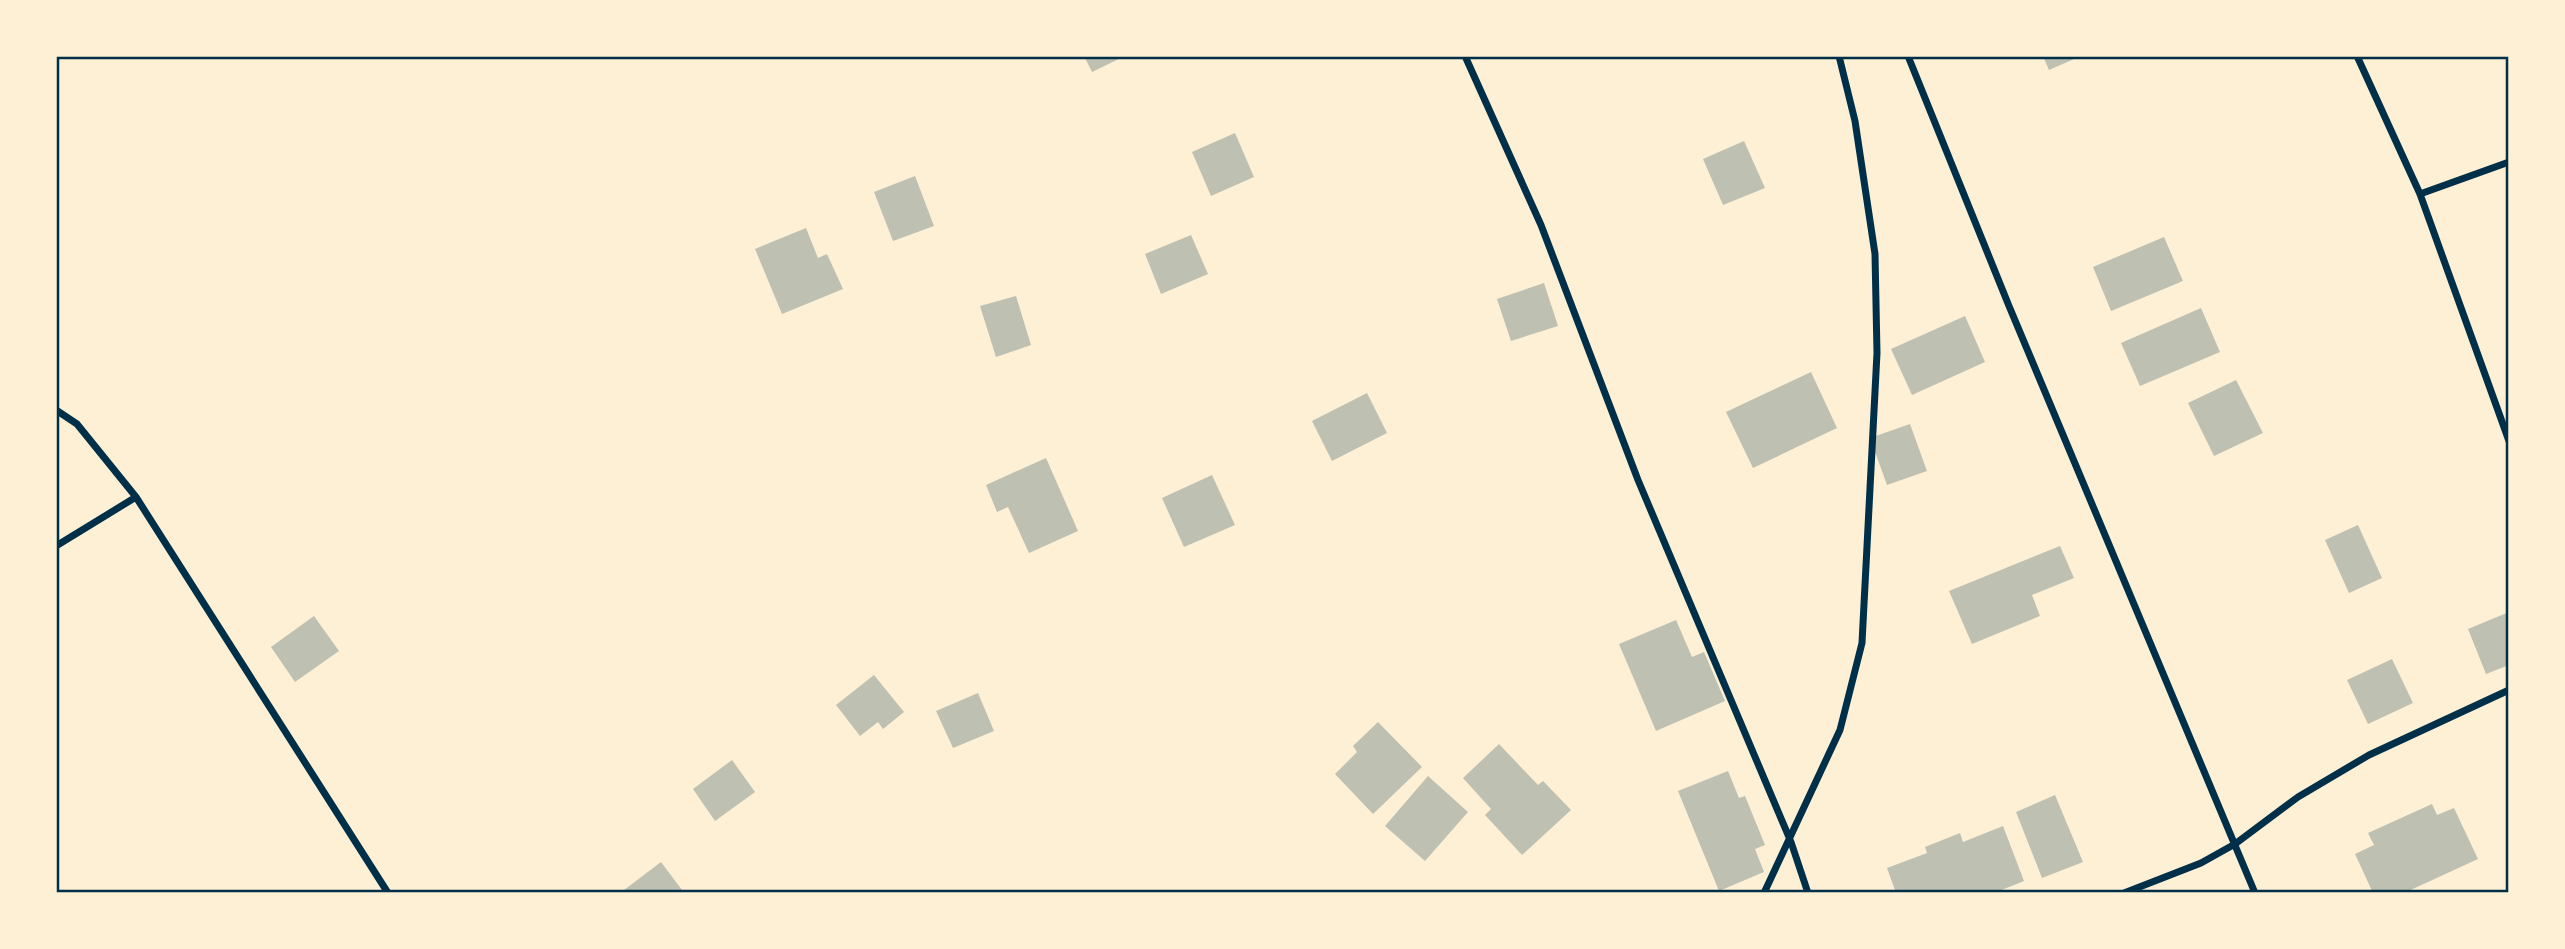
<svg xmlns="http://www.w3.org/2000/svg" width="2565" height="949" font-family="Arial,sans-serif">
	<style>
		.building { fill: #bec0b2 }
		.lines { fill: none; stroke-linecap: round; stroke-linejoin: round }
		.minor { stroke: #003049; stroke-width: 7 }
		.neatline { fill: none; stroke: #003049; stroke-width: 2.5 }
	</style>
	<rect width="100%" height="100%" fill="#fdf0d5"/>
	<!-- building -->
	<path class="building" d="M1084,56H1125L1092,72Z
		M2043,56H2081L2049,70Z
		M1235,133L1254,177L1211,196L1192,152Z
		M1744,141L1765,188L1723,205L1703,159Z
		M915,176L934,226L893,241L874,192Z
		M806,228L818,258L827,254L843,289L782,314L755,249Z
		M1191,235L1208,274L1161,294L1145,254Z
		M2164,237L2183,281L2111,311L2093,267Z
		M1544,283L1558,326L1511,341L1497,299Z
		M1016,296L1031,345L996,357L980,306Z
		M2201,308L2220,352L2140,386L2121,343Z
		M1965,316L1985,362L1912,395L1891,349Z
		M1811,372L1837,428L1753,468L1726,412Z
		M2236,380L2263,433L2214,456L2188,403Z
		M1367,393L1387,433L1332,461L1312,421Z
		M1910,424L1927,471L1887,485L1870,438Z
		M1046,458L1078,531L1029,553L1008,507L997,512L986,485Z
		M1212,475L1235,525L1184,547L1162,498Z
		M2358,525L2382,578L2349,593L2325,540Z
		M2060,546L2074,578L2032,595L2040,616L1972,644L1949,591Z
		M2509,612V665L2486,674L2468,629Z
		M314,616L339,651L295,682L271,647Z
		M1676,620L1692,657L1704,652L1725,701L1656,731L1619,644Z
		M2392,659L2413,703L2368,724L2347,680Z
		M874,675L904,712L883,729L878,722L860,736L836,705Z
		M978,693L994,731L953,748L936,711Z
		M1378,722L1422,767L1373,814L1335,774L1357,752L1353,746Z
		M1499,744L1538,785L1543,781L1571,810L1522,855L1485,815L1491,809L1463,778Z
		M732,760L755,792L715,821L693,789Z
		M1728,771L1739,798L1745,796L1765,845L1755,849L1764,872L1719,891L1678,791Z
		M1428,776L1468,812L1425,861L1385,826Z
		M2055,795L2083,862L2042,878L2016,812Z
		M2432,804L2437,815L2454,808L2478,859L2404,893H2373L2355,854L2374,845L2368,833Z
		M2003,826L2024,881L1994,893H1896L1887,868L1927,853L1925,847L1960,833L1963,842Z
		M661,862L682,890L679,893H626L624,890Z"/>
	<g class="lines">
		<!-- minor -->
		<path class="minor" d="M1465,56L1541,225L1638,480L1791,842L1808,893
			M1908,56L2009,306L2255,893
			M2357,56L2420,194L2509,441
			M2420,194L2509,162
			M56,410L77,424L136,497L388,893
			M56,546L136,497
			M1764,893L1840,730L1862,643L1877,353L1875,254L1855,121L1839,56
			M2124,893L2201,863L2235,844L2298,797L2369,755L2509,690"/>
	</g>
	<!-- border -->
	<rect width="2565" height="949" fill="none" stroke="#fdf0d5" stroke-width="116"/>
	<rect x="58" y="58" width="2449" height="833" class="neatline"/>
</svg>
